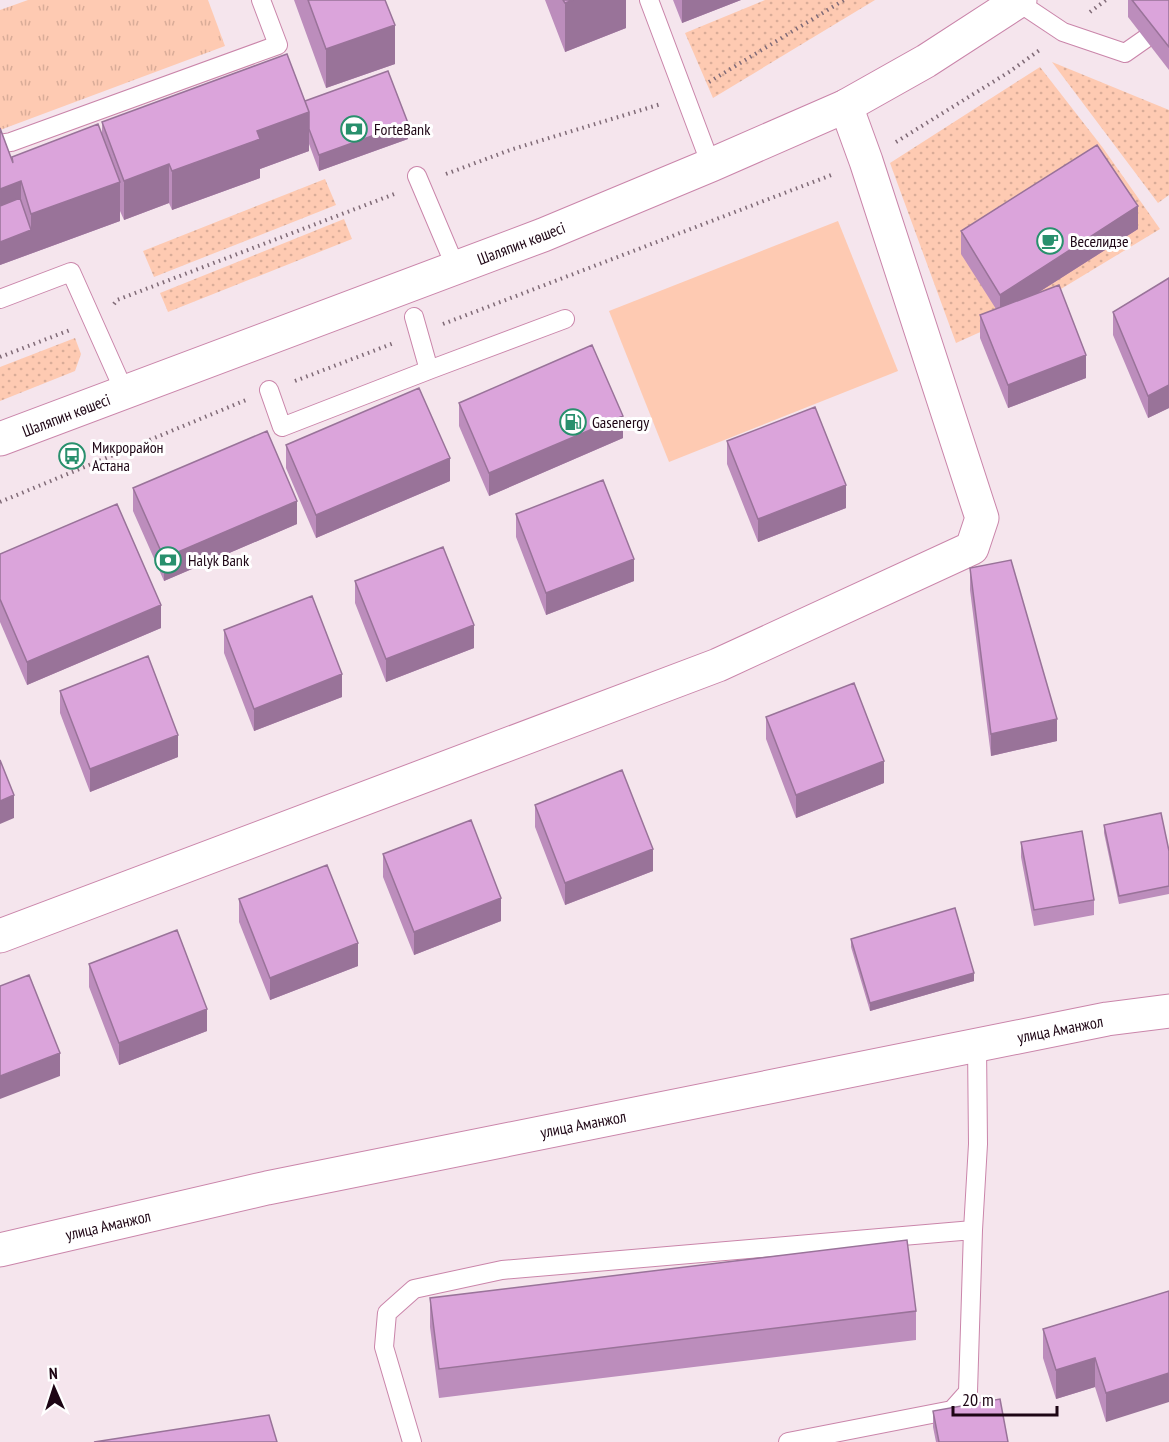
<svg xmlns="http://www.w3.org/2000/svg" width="1169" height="1442" font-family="'PT Sans Narrow',sans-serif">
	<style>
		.grass { fill: url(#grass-dots) }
		.park { fill: url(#park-tufts) }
		.pitch { fill: #fecab2 }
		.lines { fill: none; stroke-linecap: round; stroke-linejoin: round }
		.service-casing { stroke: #ca85aa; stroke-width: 20 }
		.minor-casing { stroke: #ca85aa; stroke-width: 35 }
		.secondary-casing { stroke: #ca85aa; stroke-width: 35 }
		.path { stroke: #806b77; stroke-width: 4; stroke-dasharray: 1.5 4.5; stroke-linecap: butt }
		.service { stroke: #fff; stroke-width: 18 }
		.minor { stroke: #fff; stroke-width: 33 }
		.secondary { stroke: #fff; stroke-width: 33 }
		.wall { fill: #bc8dbc }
		.shaded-wall { fill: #997399 }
		.building { fill: #dba4db; stroke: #997399; stroke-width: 1.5 }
		.labels { text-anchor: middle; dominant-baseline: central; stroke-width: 6; stroke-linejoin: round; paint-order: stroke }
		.poi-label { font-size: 16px; fill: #1d0514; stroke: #fff; text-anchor: start }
		.street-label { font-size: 16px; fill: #1d0514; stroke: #fff }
	</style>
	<defs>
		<pattern id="grass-dots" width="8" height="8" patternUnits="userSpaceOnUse" patternTransform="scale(1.5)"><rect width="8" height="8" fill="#fecab2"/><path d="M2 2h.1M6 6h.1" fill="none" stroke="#d9ac98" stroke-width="1.8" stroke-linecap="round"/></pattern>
		<pattern id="park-tufts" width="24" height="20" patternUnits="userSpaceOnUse" patternTransform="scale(1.5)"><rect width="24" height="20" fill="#fecab2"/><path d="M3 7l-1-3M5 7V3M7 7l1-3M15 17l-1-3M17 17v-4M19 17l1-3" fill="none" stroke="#d9ac98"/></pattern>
	</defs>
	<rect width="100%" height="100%" fill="#f5e5ed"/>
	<!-- grass -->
	<path class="grass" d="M765,0H875L713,98L685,33Z
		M1052,62L1169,110V195L1158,203Z
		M1040,67L1103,148L1160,229L1018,315L956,343L890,163Z
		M325,179L336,205L154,277L143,251Z
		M344,219L352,239L168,312L160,293Z
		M75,338L81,354L75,371L0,401V367Z"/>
	<!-- park -->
	<path class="park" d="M28,0H208L225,46L0,130V10Z"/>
	<!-- pitch -->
	<path class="pitch" d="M838,221L898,371L669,462L609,311Z"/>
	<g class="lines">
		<!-- service casing -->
		<g class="service-casing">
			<path id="service" d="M649,0L711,165
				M1018,2L1063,32L1125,53L1145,39
				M0,144L11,142L278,45L261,0
				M417,176L456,268
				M0,299L71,272L125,393
				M414,317L429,370L565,319
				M269,390L282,427L429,370
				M412,1442L384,1347L387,1313L414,1289L502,1270L973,1230
				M788,1442L952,1410L968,1392L973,1230L978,1144L977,1045"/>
		</g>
		<!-- minor casing -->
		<g class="minor-casing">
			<path id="minor" d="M0,936L718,665L972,548L982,518L866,161L846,106
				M0,1250L267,1188L1107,1019L1169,1011"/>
		</g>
		<!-- secondary casing -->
		<g class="secondary-casing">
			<path id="secondary" d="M0,439L543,235L711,165L846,106L926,61L1020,0"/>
		</g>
		<!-- path -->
		<path class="path" d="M1090,12L1106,0
			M709,82L844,0
			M896,142L1009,72L1041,49
			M446,174L510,150L661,104
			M114,304L117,300L397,193
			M443,324L834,174
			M0,357L70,330
			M295,381L394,343
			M0,502L246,400"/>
		<!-- service -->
		<use href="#service" class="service"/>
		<!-- minor -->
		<use href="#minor" class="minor"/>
		<!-- secondary -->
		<use href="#secondary" class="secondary"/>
	</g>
	<!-- wall -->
	<path class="wall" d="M294,0H385L395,64L326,88Z
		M545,0H626V28L565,52Z
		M673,0H741L682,23Z
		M1128,0H1169V70L1128,17Z
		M305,101L408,139L319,171L309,144V151L260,169V178L172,210L169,203L124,220L120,211V221L0,265V128L12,160L102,134V122Z
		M1138,229L1039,292L1086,378L1008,408L980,338V315L996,309L961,254V231Z
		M1169,278V408L1148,418L1113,335V312Z
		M459,403L623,438L489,496L459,426Z
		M727,441L846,508L758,542L727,464Z
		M286,445L450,481L316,538L286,468Z
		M133,488L297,524L164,581L133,511Z
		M516,514L634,581L546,615L516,537Z
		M0,554L161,628L27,685L0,622Z
		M970,568L1057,741L991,756L970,590Z
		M355,581L474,648L386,682L355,603Z
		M224,630L342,697L254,731L224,653Z
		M60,691L178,757L90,792L60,713Z
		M766,717L884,783L796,818L766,739Z
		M535,805L653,871L565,905L535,827Z
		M1104,825L1169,851V894L1119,904L1104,833Z
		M1021,842L1094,900V915L1034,926L1021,857Z
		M383,854L501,921L414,955L383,877Z
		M239,899L358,966L270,1000L239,922Z
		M851,939L974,981L870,1011L851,947Z
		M89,964L207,1031L119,1065L89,987Z
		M1169,1291L1106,1422L1095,1387L1056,1399L1043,1358V1329Z
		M430,1298L916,1311V1340L439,1398L430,1327Z
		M933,1411L1008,1442H936L933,1427Z"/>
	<!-- shaded-wall -->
	<path class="shaded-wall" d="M573,0H626V28L565,52V3Z
		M682,0H741L682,23Z
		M395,25V64L326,88V49Z
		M309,112V151L260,169V178L172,210V171L257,131Z
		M408,123V139L319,171V155Z
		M169,164V203L124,220V181Z
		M21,181V221L0,228V189Z
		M120,182V221L0,265V242L31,230V214Z
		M1138,206V229L1000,317V295Z
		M1086,355V378L1008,408V385Z
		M1169,385V408L1148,418V396Z
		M623,416V438L489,496V473Z
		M450,458V481L316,538V515Z
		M846,485V508L758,542V519Z
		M297,501V524L164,581V558Z
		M634,559V581L546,615V593Z
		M161,605V628L27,685V662Z
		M474,625V648L386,682V659Z
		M342,674V697L254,731V709Z
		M1057,719V741L991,756V734Z
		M178,735V757L90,792V769Z
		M884,761V783L796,818V795Z
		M14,795V818L0,824V801Z
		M653,849V871L565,905V883Z
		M501,898V921L414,955V932Z
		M358,943V966L270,1000V978Z
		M974,973V981L870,1011V1003Z
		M207,1009V1031L119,1065V1043Z
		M60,1053V1076L0,1099V1076Z
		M1095,1358V1387L1056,1399V1370Z
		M1169,1373V1402L1106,1422V1393Z"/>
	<!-- building -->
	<path class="building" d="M308,0H385L395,25L326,49Z
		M563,0H573L565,3Z
		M1132,0H1169V47Z
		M287,54L309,112L257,131L260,139L172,171L169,164L124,181L102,122Z
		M388,71L408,123L319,155L309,129V112L305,101Z
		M98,124L120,182L31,214L21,181L0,189V128L13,163L12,157Z
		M1097,145L1138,206L1000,295L961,231Z
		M20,198L31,230L0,242V206Z
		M1169,278V385L1148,396L1113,312Z
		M1059,285L1086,355L1008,385L980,315Z
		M592,345L623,416L489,473L459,403Z
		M419,388L450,458L316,515L286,445Z
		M815,407L846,485L758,519L727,441Z
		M267,431L297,501L164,558L133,488Z
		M603,480L634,559L546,593L516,514Z
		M117,504L161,605L27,662L0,599V554Z
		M443,547L474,625L386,659L355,581Z
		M1011,560L1057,719L991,734L970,568Z
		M312,596L342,674L254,709L224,630Z
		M148,656L178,735L90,769L60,691Z
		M854,683L884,761L796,795L766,717Z
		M0,760L14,795L0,801Z
		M622,770L653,849L565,883L535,805Z
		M1161,813L1169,851V886L1119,896L1104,825Z
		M471,820L501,898L414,932L383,854Z
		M1082,831L1094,900L1034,910L1021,842Z
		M327,865L358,943L270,978L239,899Z
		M955,908L974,973L870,1003L851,939Z
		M177,930L207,1009L119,1043L89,964Z
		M29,975L60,1053L0,1076V986Z
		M907,1240L916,1311L439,1369L430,1298Z
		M1169,1291V1373L1106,1393L1095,1358L1056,1370L1043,1329Z
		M1000,1399L1008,1442H939L933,1411Z
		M269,1415L277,1442H94Z"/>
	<!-- icons -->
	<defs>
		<g id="bank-ring" transform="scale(1.35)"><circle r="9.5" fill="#fff" stroke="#28906d" stroke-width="1.5"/><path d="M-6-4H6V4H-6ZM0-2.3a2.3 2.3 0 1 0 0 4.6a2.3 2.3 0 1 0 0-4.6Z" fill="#28906d"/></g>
		<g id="cafe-ring" transform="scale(1.35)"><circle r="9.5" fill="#fff" stroke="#28906d" stroke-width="1.5"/><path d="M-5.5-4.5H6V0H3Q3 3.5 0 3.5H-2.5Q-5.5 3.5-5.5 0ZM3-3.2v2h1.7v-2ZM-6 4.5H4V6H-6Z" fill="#28906d"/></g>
		<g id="fuel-ring" transform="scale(1.35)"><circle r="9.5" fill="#fff" stroke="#28906d" stroke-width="1.5"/><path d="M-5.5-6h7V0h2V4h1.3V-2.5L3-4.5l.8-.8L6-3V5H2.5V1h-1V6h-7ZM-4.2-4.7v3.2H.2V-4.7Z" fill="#28906d"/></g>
		<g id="bus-ring" transform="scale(1.35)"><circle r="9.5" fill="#fff" stroke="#28906d" stroke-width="1.5"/><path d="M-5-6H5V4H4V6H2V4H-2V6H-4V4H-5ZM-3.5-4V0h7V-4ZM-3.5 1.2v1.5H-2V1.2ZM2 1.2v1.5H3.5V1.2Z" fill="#28906d"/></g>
	</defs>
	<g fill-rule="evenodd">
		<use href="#bank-ring" x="354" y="129"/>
		<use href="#cafe-ring" x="1050" y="241"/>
		<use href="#fuel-ring" x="573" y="422"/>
		<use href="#bus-ring" x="72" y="456"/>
		<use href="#bank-ring" x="168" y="560"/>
	</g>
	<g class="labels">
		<!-- poi labels -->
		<g class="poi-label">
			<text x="374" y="129">ForteBank</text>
			<text x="1070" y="241">Веселидзе</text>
			<text x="592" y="422">Gasenergy</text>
			<text x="92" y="447">Микрорайон<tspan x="92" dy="18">Астана</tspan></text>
			<text x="188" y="560">Halyk Bank</text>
		</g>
		<!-- street labels -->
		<g class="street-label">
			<text transform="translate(521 243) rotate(-21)">Шаляпин көшесі</text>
			<text transform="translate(66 415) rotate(-21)">Шаляпин көшесі</text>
			<text transform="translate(1060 1029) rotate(-11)">улица Аманжол</text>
			<text transform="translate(583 1124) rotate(-11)">улица Аманжол</text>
			<text transform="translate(108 1225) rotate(-13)">улица Аманжол</text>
		</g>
	</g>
	<!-- north arrow -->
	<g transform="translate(54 1388) rotate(357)" stroke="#ffffff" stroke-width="4.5" paint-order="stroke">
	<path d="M0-4.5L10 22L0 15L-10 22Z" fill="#1d0514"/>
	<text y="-9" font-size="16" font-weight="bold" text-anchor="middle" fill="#1d0514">N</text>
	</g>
	<!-- scale -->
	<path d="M953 1406v9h104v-9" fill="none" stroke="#1d0514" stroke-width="3"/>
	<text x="962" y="1406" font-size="18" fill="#1d0514" stroke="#ffffff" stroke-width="4.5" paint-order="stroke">20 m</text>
</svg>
